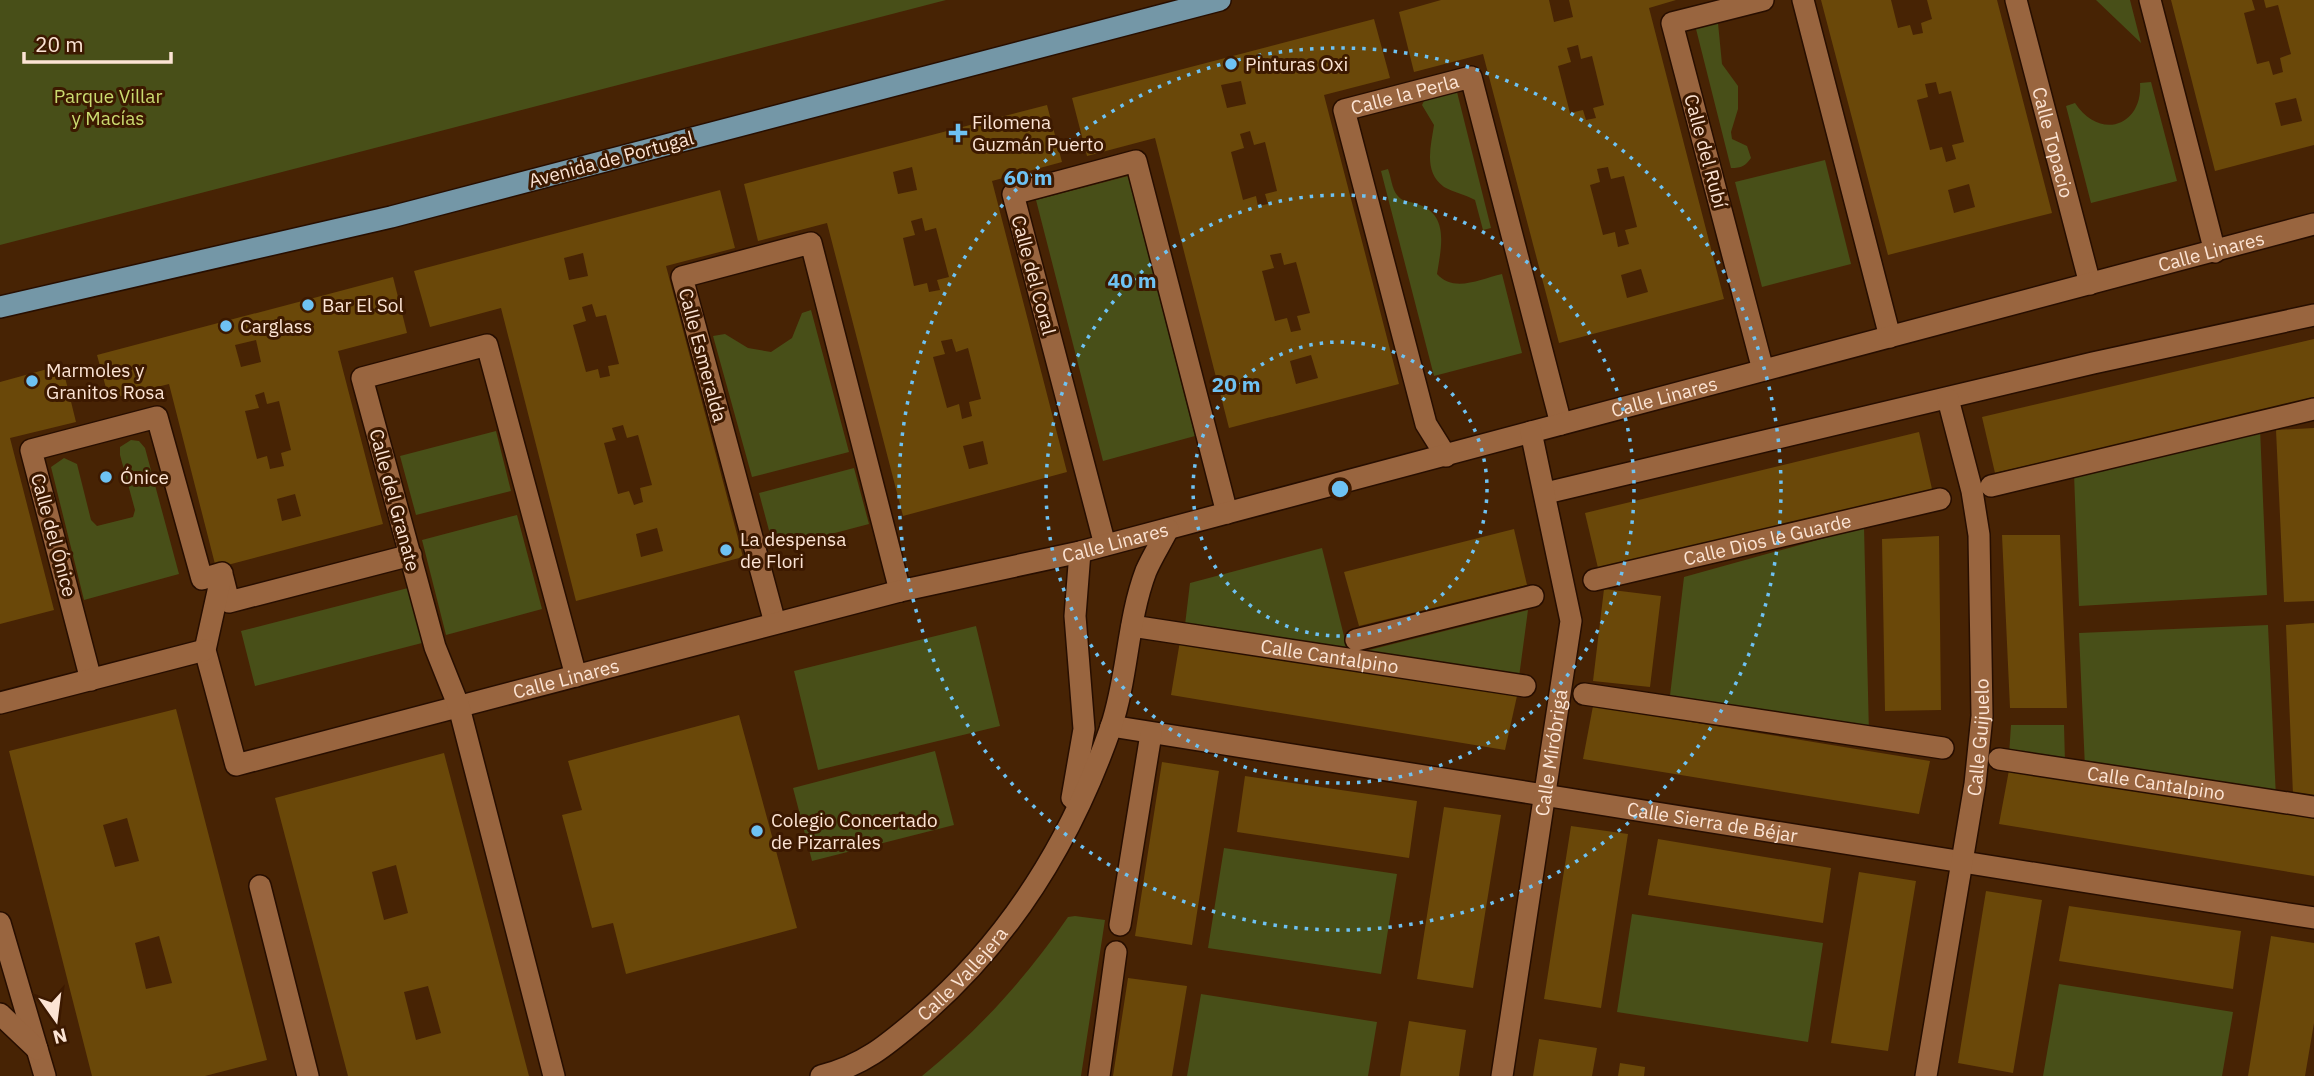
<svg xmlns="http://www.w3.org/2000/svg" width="2314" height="1076" font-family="'IBM Plex Sans',sans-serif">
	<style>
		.green { fill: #484f18 }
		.building { fill: #6a4809; fill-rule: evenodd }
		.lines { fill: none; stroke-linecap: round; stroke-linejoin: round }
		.minor-casing { stroke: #270e00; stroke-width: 24 }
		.major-casing { stroke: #270e00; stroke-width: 24 }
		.minor { stroke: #99653f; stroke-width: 21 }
		.major { stroke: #7497a7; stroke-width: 21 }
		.ring { fill: none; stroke: #6ec2f3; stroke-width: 3.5; stroke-dasharray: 3.5 7 }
		.poi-dot { fill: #6ec2f3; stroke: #3c1900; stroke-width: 2.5 }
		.labels { text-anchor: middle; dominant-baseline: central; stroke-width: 6; stroke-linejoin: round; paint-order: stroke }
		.poi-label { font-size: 19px; fill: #fce4d4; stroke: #3c1900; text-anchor: start }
		.street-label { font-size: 19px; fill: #fce4d4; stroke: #3c1900 }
		.park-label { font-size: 19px; fill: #cbdb6f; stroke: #3c1900 }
		.centre { fill: #6ec2f3; stroke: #3c1900; stroke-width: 3.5 }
		.ring-label { font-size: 21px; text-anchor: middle; font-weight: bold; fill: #6ec2f3; stroke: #3c1900; stroke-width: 6; stroke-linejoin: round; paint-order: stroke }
	</style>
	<rect width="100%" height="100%" fill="#472304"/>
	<!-- green -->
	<path class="green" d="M0,0H946L0,245Z
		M2096,0H2130L2141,43Z
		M1718,23L1722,64L1738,86V109L1731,132L1732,139L1747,146L1751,158C1745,166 1742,168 1731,168L1696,29Z
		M2151,82L2177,181L2091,203L2066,106L2075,103C2100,141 2143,126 2140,83Z
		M1457,92L1491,228L1483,230L1475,200C1466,195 1453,192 1444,187C1423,172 1431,146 1434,125L1422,105L1424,101Z
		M1825,160L1851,264L1762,287L1735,182Z
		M1388,169C1391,177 1392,189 1397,195C1402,202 1409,201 1417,204C1450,214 1441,248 1437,274C1454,293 1480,279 1502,274L1522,353L1434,376L1381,171Z
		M1128,176L1195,436L1103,461L1036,200Z
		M811,310L849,452L752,477L713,336L725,334L748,348L771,352L792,338L802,313Z
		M2260,428L2267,595L2079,606L2074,474Z
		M496,431L511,491L416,515L400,456Z
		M131,440L139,441L145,448L179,574L84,600L51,467L64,458L77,464L91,520L97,526L133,517L135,510L120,455V447Z
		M854,468L869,524L774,549L759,493Z
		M517,515L542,609L446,635L422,540Z
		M1864,527L1869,734L1669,704L1684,577Z
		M1322,548L1348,652L1185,625L1190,583Z
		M408,588L422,643L255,686L241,631Z
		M1528,610L1519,677L1365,651Z
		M2268,625L2276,798L2085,768L2079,633Z
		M976,626L1000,726L818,770L794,671Z
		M2011,725H2064L2065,763L2009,755Z
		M935,751L954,825L812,861L793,788Z
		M1224,848L1397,874L1381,974L1208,948Z
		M1632,914L1823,943L1808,1042L1617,1012Z
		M1075,916L1105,920L1081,1076H922C979,1030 1026,978 1068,917Z
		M2059,984L2233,1012L2222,1076H2043Z
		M1201,994L1377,1022L1368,1076H1187Z"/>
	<!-- building -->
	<path class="building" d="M1441,0H1549L1554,22L1573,17L1569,0H1676L1649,8L1724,299L1559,343L1483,54L1414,72L1399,12ZM1578,45L1581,59L1592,56L1604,105L1593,108L1596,118L1586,120L1583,110L1570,113L1558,66L1571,62L1567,48ZM1608,167L1611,179L1624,176L1637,227L1625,230L1629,244L1618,247L1615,232L1603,235L1590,185L1600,182L1597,169ZM1641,269L1648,292L1627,298L1621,275Z
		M1821,0H1891L1898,28L1910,25L1913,35L1923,33L1921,23L1932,19L1927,0H1997L2052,213L1888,255ZM1936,82L1939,94L1951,91L1964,142L1952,145L1956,159L1946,162L1942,147L1930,150L1917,100L1928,97L1925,84ZM1969,184L1975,207L1954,213L1948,190Z
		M2171,0H2252L2255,10L2244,13L2257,64L2269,61L2273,75L2283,72L2280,58L2291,54L2278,5L2266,8L2264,0H2314V145L2215,171ZM2296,98L2302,121L2281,126L2275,103Z
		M1374,19L1390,78L1324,95L1399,384L1229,428L1155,138L1087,156L1072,98ZM1241,81L1246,104L1227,108L1221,85ZM1250,131L1254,145L1265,142L1277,191L1265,194L1268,204L1258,206L1256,196L1243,200L1231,152L1244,148L1240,134ZM1281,253L1284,265L1296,262L1310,313L1297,316L1301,330L1291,332L1287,318L1275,321L1262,271L1274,268L1270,255ZM1311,355L1318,378L1296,384L1290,361Z
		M1047,105L1062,162L992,181L1067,472L903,516L827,223L758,241L744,184ZM912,167L917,190L898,194L893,172ZM922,218L925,231L936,228L949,277L937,280L940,290L929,292L927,283L914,286L903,238L915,235L911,221ZM952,339L956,352L968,348L981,399L969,402L972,416L962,419L959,404L947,408L933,357L945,354L941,341ZM983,441L988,464L969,469L963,446Z
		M720,190L735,248L666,266L743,557L576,601L501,308L430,327L414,271ZM583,253L588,276L569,280L564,258ZM592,304L596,317L606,315L619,364L608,366L610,376L600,378L598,369L586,372L573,325L586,321L582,307ZM623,425L627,438L638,435L652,485L640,488L643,502L634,505L629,491L618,494L604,443L616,440L612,428ZM657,528L663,551L641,557L636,534Z
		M393,277L407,333L338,351L383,524L216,568L169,384L109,399L97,355ZM256,340L261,362L241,367L235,345ZM264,392L267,404L279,401L291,450L281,453L284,466L270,469L267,456L257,459L245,411L259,408L255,395ZM295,494L301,516L282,521L277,499Z
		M2314,339V399L1995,473L1982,417Z
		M62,365L76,422L10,438L54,610L0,624V382Z
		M2314,428V601L2284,602L2276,430Z
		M1919,432L1932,489L1598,568L1585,513Z
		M1514,529L1527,585L1359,626L1344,572Z
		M2002,535H2060L2067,708H2010Z
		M1939,536L1941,710L1885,711L1882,539Z
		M1604,589L1661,596L1650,687L1593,681Z
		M2314,623V796L2293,795L2286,625Z
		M1180,641L1517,696L1505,750L1171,695Z
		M1593,706L1930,761L1919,814L1583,759Z
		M176,709L267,1060L205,1076H92L9,751ZM127,818L139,861L115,867L103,825ZM159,936L172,983L146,989L135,943Z
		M739,715L797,928L626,974L613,923L592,928L562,815L582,810L568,761Z
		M444,753L529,1076H348L275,798ZM396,865L408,913L384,920L372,872ZM428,986L441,1033L416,1040L404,992Z
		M1162,762L1219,771L1192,945L1135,936Z
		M2009,770L2314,817V876L1999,824Z
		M1245,776L1417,801L1409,858L1237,832Z
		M1444,807L1501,815L1473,988L1417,979Z
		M1571,826L1628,834L1601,1008L1544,999Z
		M1658,839L1831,868L1823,923L1648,895Z
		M1859,872L1916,881L1888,1051L1831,1043Z
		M1986,891L2042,900L2013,1073L1958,1063Z
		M2069,906L2241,931L2233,989L2059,961Z
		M2271,936L2314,943V1023L2305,1076H2248Z
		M1128,978L1187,986L1172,1076H1113Z
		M1409,1021L1466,1030L1459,1076H1400Z
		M1539,1039L1597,1048L1592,1076H1533Z
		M1620,1063L1645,1067L1644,1076H1618Z"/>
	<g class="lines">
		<!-- minor casing -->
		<g class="minor-casing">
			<g id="minor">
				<path d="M1803,0L1890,337"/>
				<path id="s1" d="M2016,0L2090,284"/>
				<path d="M2150,0L2215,252"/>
				<path d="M1763,370L1672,23L1763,0"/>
				<path id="s2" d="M1446,456L1426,424L1344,110L1471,77L1561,424"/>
				<path d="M1991,486L2314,409"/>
				<path d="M1546,493L2093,363L2314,315"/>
				<path d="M1105,545L1013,194L1136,161L1227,513"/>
				<path d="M223,578L229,602L411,555"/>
				<path id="s3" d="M1594,580L1940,499"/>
				<path d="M775,623L682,277L811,243L900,591"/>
				<path id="s4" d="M1132,626L1525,686"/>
				<path d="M1356,640L1533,596"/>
				<path id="s5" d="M91,680L31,450L157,417L202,579L222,573L205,650L236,765L900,591L1080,552L2314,224"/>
				<path d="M1584,694L1943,748"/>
				<path d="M0,703L205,650"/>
				<path id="s6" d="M1111,726L2314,918"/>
				<path id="s7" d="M1999,759L2314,807"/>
				<path d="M1072,798L1084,729L1075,616L1080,552"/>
				<path d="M260,886L308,1076"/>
				<path d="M0,923L45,1076"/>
				<path d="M1120,925L1151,734"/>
				<path d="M0,1014L37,1049"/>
				<path d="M554,1076L459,707L435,647L362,378L487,345L576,676"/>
				<path id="s8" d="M821,1076C864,1065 887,1045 920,1017C1010,940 1072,839 1111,727C1128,677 1127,621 1146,571C1152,557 1161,543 1168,529"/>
				<path d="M1099,1076L1116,952"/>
				<path id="s9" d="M1502,1076L1571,621L1531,432"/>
				<path id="s10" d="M1926,1076L1975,784L1982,716L1979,535L1972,491L1948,399"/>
			</g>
		</g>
		<!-- major casing -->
		<g class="major-casing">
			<path id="major" d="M0,307L391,217L1220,0"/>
		</g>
		<!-- minor -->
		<use href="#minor" class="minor"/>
		<!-- major -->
		<use href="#major" class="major"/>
	</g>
	<!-- distance rings -->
	<g class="ring">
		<circle cx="1340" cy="489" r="147"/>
		<circle cx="1340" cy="489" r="294"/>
		<circle cx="1340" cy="489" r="441"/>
	</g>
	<!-- markers -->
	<g class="poi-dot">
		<circle cx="1231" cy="64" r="7"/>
		<path d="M954.5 122.5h7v7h7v7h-7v7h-7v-7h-7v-7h7z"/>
		<circle cx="308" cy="305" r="7"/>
		<circle cx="226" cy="326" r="7"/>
		<circle cx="32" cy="381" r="7"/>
		<circle cx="106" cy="477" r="7"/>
		<circle cx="726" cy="550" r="7"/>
		<circle cx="757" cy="831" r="7"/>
	</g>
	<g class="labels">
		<!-- poi labels -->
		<g class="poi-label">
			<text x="1245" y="64">Pinturas Oxi</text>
			<text x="972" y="122">Filomena<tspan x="972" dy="22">Guzmán Puerto</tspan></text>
			<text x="322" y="305">Bar El Sol</text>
			<text x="240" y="326">Carglass</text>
			<text x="46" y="370">Marmoles y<tspan x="46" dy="22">Granitos Rosa</tspan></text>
			<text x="120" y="477">Ónice</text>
			<text x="740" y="539">La despensa<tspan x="740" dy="22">de Flori</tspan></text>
			<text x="771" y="820">Colegio Concertado<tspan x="771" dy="22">de Pizarrales</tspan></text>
		</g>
		<!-- street labels -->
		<g class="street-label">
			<text stroke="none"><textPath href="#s2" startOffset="425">Calle la Perla</textPath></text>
			<text stroke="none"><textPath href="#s1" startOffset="147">Calle Topacio</textPath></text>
			<text transform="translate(1706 151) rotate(75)">Calle del Rubí</text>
			<text transform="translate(611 159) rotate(-15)">Avenida de Portugal</text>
			<text stroke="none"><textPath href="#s5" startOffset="2796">Calle Linares</textPath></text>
			<text transform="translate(1034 275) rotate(75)">Calle del Coral</text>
			<text transform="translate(703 355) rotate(75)">Calle Esmeralda</text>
			<text stroke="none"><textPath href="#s5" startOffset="2230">Calle Linares</textPath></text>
			<text transform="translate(395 500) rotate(75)">Calle del Granate</text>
			<text transform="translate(54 535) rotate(75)">Calle del Ónice</text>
			<text stroke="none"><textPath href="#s3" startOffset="178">Calle Dios le Guarde</textPath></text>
			<text stroke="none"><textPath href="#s5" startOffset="1662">Calle Linares</textPath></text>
			<text stroke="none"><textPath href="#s4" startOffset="200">Calle Cantalpino</textPath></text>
			<text stroke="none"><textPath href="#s5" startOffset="1096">Calle Linares</textPath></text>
			<text stroke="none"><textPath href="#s10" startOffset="343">Calle Guijuelo</textPath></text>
			<text stroke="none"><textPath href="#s9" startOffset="327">Calle Miróbriga</textPath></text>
			<text stroke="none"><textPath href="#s7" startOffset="159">Calle Cantalpino</textPath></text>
			<text stroke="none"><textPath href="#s6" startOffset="609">Calle Sierra de Béjar</textPath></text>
			<text stroke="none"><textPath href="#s8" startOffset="177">Calle Vallejera</textPath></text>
		</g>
		<!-- park labels -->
		<g class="park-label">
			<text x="108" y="96">Parque Villar<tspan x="108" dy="22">y Macías</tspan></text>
		</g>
	</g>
	<circle cx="1340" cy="489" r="10" class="centre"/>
	<g class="ring-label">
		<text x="1028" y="185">60 m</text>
		<text x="1132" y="288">40 m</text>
		<text x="1236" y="392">20 m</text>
	</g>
	<!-- north arrow -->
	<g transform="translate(56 1020) rotate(166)" stroke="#3c1900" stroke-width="5" paint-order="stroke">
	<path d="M0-5L12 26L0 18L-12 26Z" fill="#fce4d4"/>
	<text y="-10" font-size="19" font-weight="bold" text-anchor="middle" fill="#fce4d4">N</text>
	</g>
	<!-- scale -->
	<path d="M24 52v10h147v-10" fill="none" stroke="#fce4d4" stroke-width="3.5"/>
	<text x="35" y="52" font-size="21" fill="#fce4d4" stroke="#3c1900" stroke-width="5" paint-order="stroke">20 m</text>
</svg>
